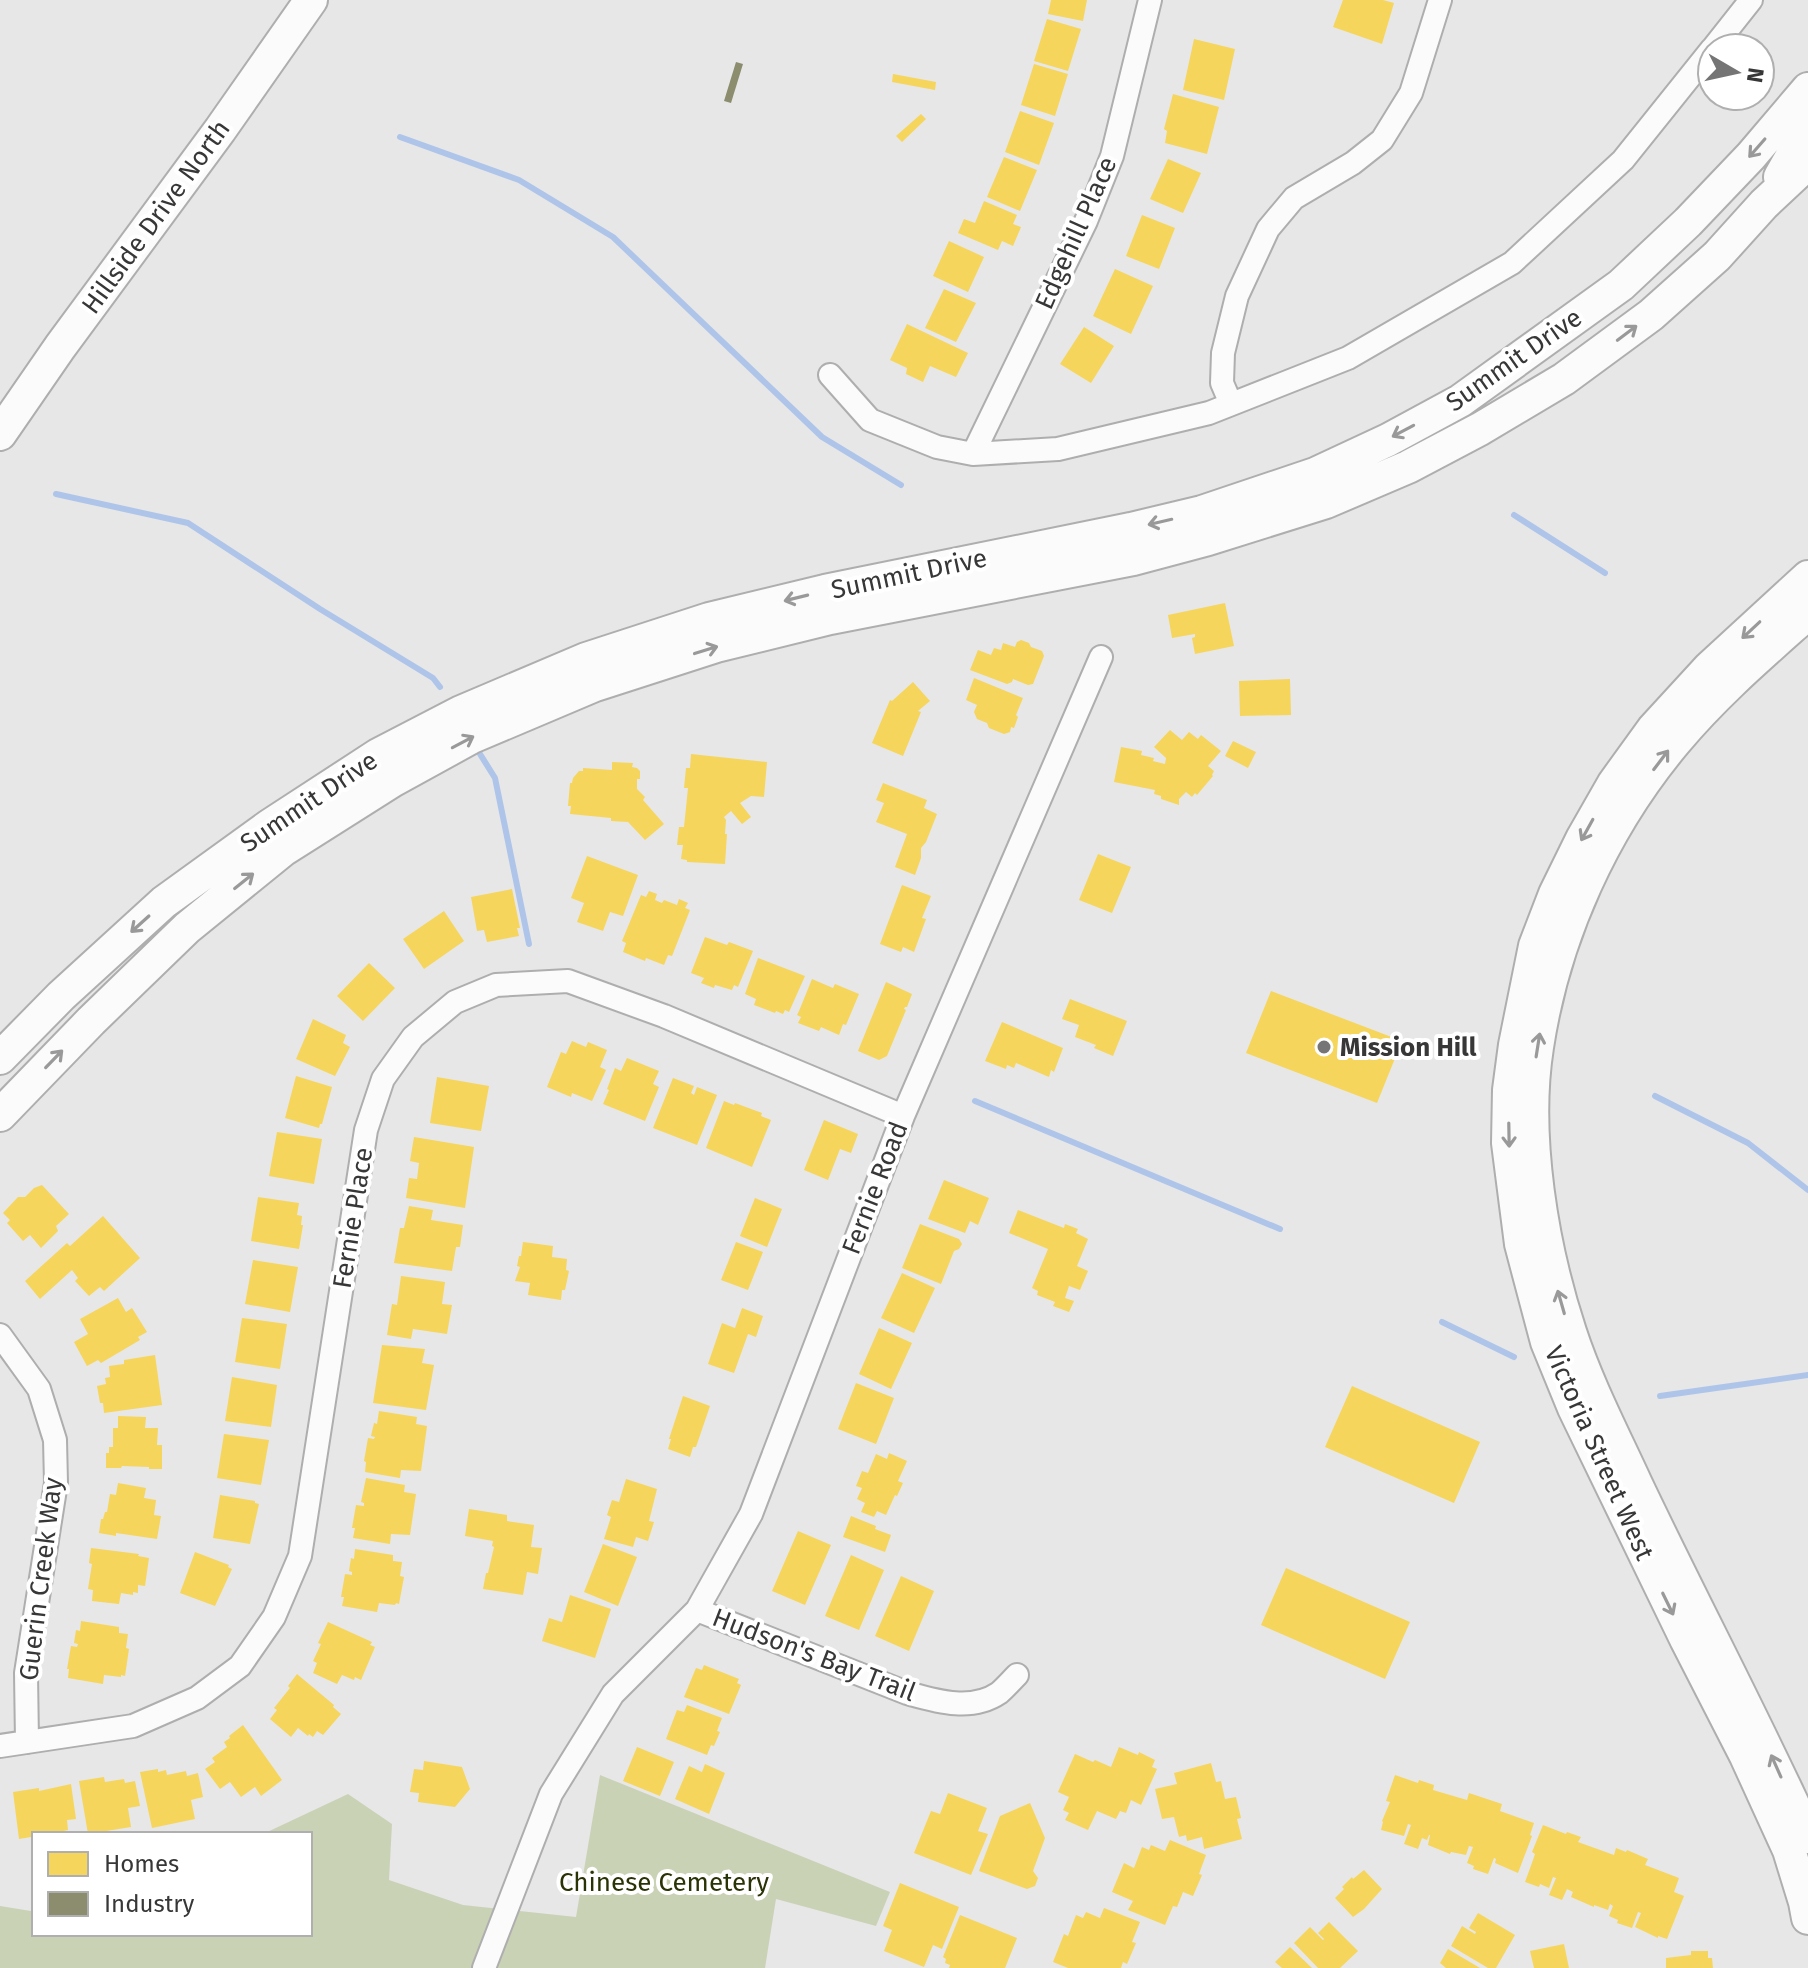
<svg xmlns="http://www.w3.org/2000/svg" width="1808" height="1968" font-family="'Fira Sans',sans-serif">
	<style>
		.green { fill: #cad2b6 }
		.homes { fill: #f6d55c }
		.industry { fill: #8c8c6e }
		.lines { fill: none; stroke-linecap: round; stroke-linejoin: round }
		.stream { stroke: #aec5e9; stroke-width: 6 }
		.street-casing { stroke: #aeaeaf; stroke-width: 26 }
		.secondary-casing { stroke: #aeaeaf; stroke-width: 36 }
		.street { stroke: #fbfbfc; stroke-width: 22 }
		.secondary { stroke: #fbfbfc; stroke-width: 32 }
		.oneway { stroke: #99999a }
		.poi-dot { fill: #757576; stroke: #fff; stroke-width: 3 }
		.labels { text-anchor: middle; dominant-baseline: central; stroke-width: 8; stroke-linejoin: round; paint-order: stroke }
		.street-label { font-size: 26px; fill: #373738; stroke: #fff }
		.poi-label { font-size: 26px; font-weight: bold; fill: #373738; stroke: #fff; text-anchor: start }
		.park-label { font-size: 26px; fill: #2a3305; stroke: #fff }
	</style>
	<rect width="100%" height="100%" fill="#e7e7e8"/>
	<!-- green -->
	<path class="green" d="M600,1775L890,1892L876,1926L776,1899L765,1968H0V1906L31,1911L34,1909V1934H310V1834H263L348,1794L392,1824L389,1880L463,1905L576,1917Z"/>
	<!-- homes -->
	<path class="homes" d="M1051,0H1087L1083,21L1048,14Z
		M1343,0H1383L1394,3L1382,44L1333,27Z
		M1047,19L1081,29L1068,71L1034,61Z
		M1194,39L1235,49L1224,100L1183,90Z
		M1034,64L1068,74L1055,116L1021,105Z
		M893,74L936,82L935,90L892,82Z
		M1173,94L1219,107L1207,154L1165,143L1167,131L1164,129Z
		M1020,111L1054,123L1039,165L1005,152Z
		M921,114L926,119L902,142L896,136Z
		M1004,157L1037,170L1020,211L987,197Z
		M1168,159L1201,173L1183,213L1150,199Z
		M984,201L1017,215L1013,224L1021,227L1013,246L1002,241L998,250L958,233L964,219L975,223Z
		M1142,215L1175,228L1159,269L1126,256Z
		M949,241L984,257L968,292L933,276Z
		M1115,269L1153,286L1131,334L1093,316Z
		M944,289L976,303L956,342L925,328Z
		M907,324L968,353L956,377L930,366L923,382L906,374L907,368L890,360Z
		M1084,327L1114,346L1091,383L1060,364Z
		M1225,603L1234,646L1195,654L1192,638L1195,637V634L1172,638L1168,615Z
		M1021,640L1029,643L1031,647L1042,651L1044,656L1033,684L1028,685L1013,679L1012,682L1007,684L970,670L978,650L991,655L994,648L1001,650L1003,643L1015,647L1017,642Z
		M974,678L1023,698L1016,715L1018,717L1014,728L1011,727L1010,732L1004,734L989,728L987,723L977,719L974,712L977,705L966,700Z
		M1290,679L1291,715L1240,716L1239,681Z
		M913,682L930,701L918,711L921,712L903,756L872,743L890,700L892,701Z
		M1170,730L1182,740L1189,732L1198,739L1201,735L1221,751L1208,766L1214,771L1212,775L1213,776L1197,795L1195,793L1192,797L1186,792L1179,799V805L1161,799V796L1154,794L1155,790L1114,782L1121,747L1142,751L1141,755L1154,758L1153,761L1165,764L1166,758L1154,747Z
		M1233,741L1256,752L1248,768L1225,756Z
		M691,754L767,762L764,797L751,796L740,803L751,817L742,824L731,811L724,817L726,820L725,834H727L725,864L687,862V860L681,859L683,845H677L679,827H684L688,788H684L686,768H690Z
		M612,762L633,763L632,767L637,768L640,771V779H637V789L645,797L643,800L664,824L645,840L628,822L611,821V818L570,814L571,806H568L570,783H572L573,778L579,771H583V768L612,770Z
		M883,783L927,800L924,808L937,814L926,842L921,848V858L915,875L895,867L907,834L876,822L884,803L876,800Z
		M1098,854L1131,867L1112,913L1079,900Z
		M587,856L638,875L623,916L610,912L603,931L577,922L584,903L571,898Z
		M902,885L931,896L922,918L926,919L914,952L903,947L901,952L880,944Z
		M512,889L520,928H517L519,936L487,942L484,930L477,931L471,897Z
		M649,891L657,894L655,900L662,903L664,900L677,905L679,899L688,903L685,908L690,910L672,956L668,955L664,965L646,958L645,961L623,952L626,943L622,941L641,895L646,897Z
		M444,911L464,941L424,969L403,939Z
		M705,937L727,945L729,942L753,951L738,987L734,985L732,990L715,985L714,988L701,983L704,978L691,973Z
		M758,958L805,976L789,1012L785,1010L783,1014L776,1011L775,1013L754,1005L756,999L745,994Z
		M369,963L395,988L363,1021L337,996Z
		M812,979L833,988L835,984L859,994L846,1025L843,1024L839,1035L821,1027L819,1031L798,1023L801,1017L797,1015L799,1011Z
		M886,982L912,994L907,1007H905L904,1009L906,1010L887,1056L879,1060L858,1051Z
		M1271,991L1402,1041L1377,1103L1246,1053Z
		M1070,999L1127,1021L1113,1056L1094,1048L1096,1045L1075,1037L1079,1025L1062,1019Z
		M313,1019L346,1035L343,1043L350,1047L335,1076L296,1059Z
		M1002,1022L1063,1048L1054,1072L1051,1070L1049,1077L1016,1063L1014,1068L1007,1065L1006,1069L985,1061Z
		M572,1041L586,1047L588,1042L607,1050L600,1067L606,1070L592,1101L572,1093L571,1097L547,1087L561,1052L566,1054Z
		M627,1058L659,1071L653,1084L659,1087L645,1121L603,1104L609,1090L607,1089L615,1068L621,1071Z
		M296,1076L332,1087L322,1124H320L319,1128L285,1118Z
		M437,1077L489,1086L481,1131L430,1123Z
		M673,1078L694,1086L691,1093L694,1095L697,1087L717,1095L697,1145L653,1128Z
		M724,1101L734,1105L735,1103L762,1113L761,1116L771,1120L752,1167L706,1148Z
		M824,1120L858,1134L851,1153L840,1149L828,1180L804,1170Z
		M277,1132L322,1139L314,1184L269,1176Z
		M414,1137L474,1147L465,1208L406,1198L409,1178L417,1179L419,1163L410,1161Z
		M944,1180L989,1198L978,1225L970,1221L965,1233L928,1219Z
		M42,1185L69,1214L56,1226L58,1231L41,1248L30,1235L23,1241L7,1223L10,1220L3,1213L18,1197H25L34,1188Z
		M258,1197L299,1203L297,1215L302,1216L301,1225H303L299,1249L251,1241Z
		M755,1198L782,1209L767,1247L740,1236Z
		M409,1206L433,1210L431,1220L463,1225L460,1247H456L452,1271L394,1263L400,1228H404Z
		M1018,1210L1064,1228L1065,1224L1078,1229L1076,1233L1088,1239L1077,1266L1088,1271L1080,1290L1069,1286L1065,1298L1074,1301L1069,1312L1053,1306L1055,1302L1037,1295L1038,1291L1032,1288L1048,1249L1009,1233Z
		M103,1216L140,1258L104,1291L100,1287L89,1296L75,1281L78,1278L72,1270L40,1299L25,1281L67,1243L70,1246Z
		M920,1224L959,1239L962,1244L959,1249L954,1251L941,1284L902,1268Z
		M523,1242L553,1246L552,1257L567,1259L566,1270L569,1271L565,1290H562L561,1300L528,1295L530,1283L515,1281L520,1267L517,1266L519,1256H521Z
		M736,1242L763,1252L748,1290L721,1280Z
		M253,1260L298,1267L290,1312L245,1304Z
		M902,1273L935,1288L914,1333L881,1318Z
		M401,1276L445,1282L442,1304L452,1305L447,1334L413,1329L411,1339L387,1335L392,1304L397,1305Z
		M118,1298L126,1312L132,1308L147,1332L138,1337L140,1340L101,1363L98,1360L87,1366L74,1342L88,1334L80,1319Z
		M742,1308L763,1316L756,1337L748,1334L734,1373L708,1364L722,1323L735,1328Z
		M242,1318L287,1324L280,1369L235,1362Z
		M879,1328L912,1343L891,1389L859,1374Z
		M382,1345L425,1349L422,1363L434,1365L426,1410L373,1403Z
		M155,1355L162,1405L104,1413L103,1403H100L97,1386L106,1384L105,1378L110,1377L109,1366L124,1364V1360Z
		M232,1377L277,1385L271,1427L225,1421Z
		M856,1383L894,1398L876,1444L838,1429Z
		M1352,1386L1480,1442L1454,1503L1325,1447Z
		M683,1396L710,1406L696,1447H693L690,1457L668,1449L671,1439H669Z
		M379,1411L417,1417L416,1424L427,1426L421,1471L401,1470L400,1478L365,1472L366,1462L364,1461L368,1438L374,1439L375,1437L371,1436L374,1423L377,1424Z
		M118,1416L146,1417L145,1428H158L157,1445H162V1469H149V1467L122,1466L121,1468H106V1453H109V1447H113V1428H118Z
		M224,1434L269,1440L261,1485L217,1478Z
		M889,1453L907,1461L898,1481L903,1483L897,1496L895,1495L886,1515L877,1511L874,1517L861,1512L865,1503L857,1499L862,1488L856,1486L862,1471L868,1473L876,1454L887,1459Z
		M366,1478L405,1485L404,1492L416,1494L410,1535L391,1534L390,1544L353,1538L355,1528H352L356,1505L364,1506V1503L361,1502Z
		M626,1479L657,1489L649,1521L654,1522L648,1541L636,1537L633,1547L604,1539L611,1517L607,1515L612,1500L619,1502Z
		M118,1483L146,1488L144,1498L156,1500L154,1515L161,1516L157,1539L116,1533V1536L99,1533L101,1519H103L105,1512H107L110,1494L116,1495Z
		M220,1495L255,1501V1503L259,1504L250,1544L213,1538Z
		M469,1509L507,1515V1521L534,1525L531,1547L542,1548L538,1574L527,1572L523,1595L483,1589L486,1573H488L494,1547L492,1546L493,1541L465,1536Z
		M851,1516L876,1526L875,1529L891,1535L885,1552L843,1537Z
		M798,1531L831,1545L805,1605L772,1591Z
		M603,1544L637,1557L618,1606L584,1592Z
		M91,1548L139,1554L138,1556L149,1558L145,1586L138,1585V1593L133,1592V1595L121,1593L119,1604L92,1601L93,1590L88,1589L92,1564L89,1563Z
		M355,1549L393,1555V1561L402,1562L400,1576L404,1577L399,1604L396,1603L395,1605L379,1603L377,1612L342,1606L344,1597H341L345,1574L352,1575V1572L349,1571L351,1558L354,1559Z
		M195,1552L229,1565L228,1567L232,1569L215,1606L180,1593Z
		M851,1555L884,1570L859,1630L825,1616Z
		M1286,1568L1410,1622L1385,1679L1261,1625Z
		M901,1576L934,1591L909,1651L875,1636Z
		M570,1595L611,1609L595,1658L542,1641L549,1618L562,1622Z
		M81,1621L119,1627V1633L128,1634L126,1648L129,1649L125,1676L121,1675V1677L104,1675L103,1684L68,1678L69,1669H67L71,1646L77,1647L78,1644L74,1643L76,1630L80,1631Z
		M328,1622L372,1642L370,1645L375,1647L361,1680L355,1677L354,1680L342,1675L337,1684L313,1673L317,1663L313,1661L321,1644L318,1643Z
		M704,1665L739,1679L737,1683L741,1685L729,1714L684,1697L696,1668L702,1670Z
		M297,1674L334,1705L333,1707L341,1714L323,1735L317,1731L313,1737L309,1734L308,1736L298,1728L291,1737L270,1719L277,1710L274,1708L290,1688L288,1686Z
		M687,1705L722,1718L717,1731L720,1732L714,1746L711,1745L707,1755L666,1739L677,1710L684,1712Z
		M243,1725L282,1780L261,1796L255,1787L241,1797L230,1782L220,1789L205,1769L215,1762L212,1758L227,1747L224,1742L230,1738L229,1736Z
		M637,1747L674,1762L660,1796L623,1781Z
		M1119,1747L1138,1755L1139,1752L1155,1760L1152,1767L1157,1769L1141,1805L1131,1800L1126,1813L1120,1811L1116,1819L1097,1811L1088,1830L1065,1820L1069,1813L1063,1810L1069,1797L1058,1792L1075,1754L1093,1762L1095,1760L1111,1767Z
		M424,1761L462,1767L470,1789L455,1807L418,1802L419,1793L410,1792L414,1769L423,1770Z
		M1211,1763L1216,1782L1221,1781L1225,1799L1236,1797L1241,1818L1237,1819L1242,1839L1204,1849L1202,1837L1187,1841L1186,1835L1179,1837L1174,1817L1162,1819L1155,1789L1177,1784L1174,1773Z
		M705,1764L725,1773L709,1814L675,1799L689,1766L702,1772Z
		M158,1769V1772L166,1770L167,1775L186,1771L187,1776L198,1773L203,1797L191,1800L195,1819L152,1828L140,1772Z
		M1395,1775L1418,1783L1419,1780L1434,1785L1433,1790L1467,1800L1469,1793L1502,1804L1500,1811L1534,1823L1530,1835L1532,1836L1518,1873L1495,1863L1496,1859L1494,1858L1488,1874L1473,1869L1474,1866L1467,1863L1473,1847L1469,1846L1466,1855L1451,1852L1450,1854L1428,1845L1430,1835H1429L1427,1840L1422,1838L1418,1849L1404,1844L1411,1825L1408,1824L1404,1836L1381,1830L1383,1822L1382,1821L1390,1802L1386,1801Z
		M104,1777L105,1782L124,1779L125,1783L135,1781L140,1806L128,1808L131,1827L88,1834L79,1781Z
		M71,1784L76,1819L67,1820L68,1830L59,1832V1834H34V1841L31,1842V1837L19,1839L13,1792L39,1788V1791Z
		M948,1793L987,1808L978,1831L988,1834L971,1875L914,1853L931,1811L940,1814Z
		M1030,1803L1045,1838L1033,1871L1038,1878L1035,1886L1027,1889L979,1871L1000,1816Z
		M1543,1825L1566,1834L1567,1832L1581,1837L1578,1842L1614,1855L1616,1848L1626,1852L1627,1850L1648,1859L1645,1865L1679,1878L1674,1892L1684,1896L1667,1939L1658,1936V1938L1635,1927L1641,1913L1638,1912L1632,1928L1617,1923L1618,1920L1609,1916L1613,1906L1610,1904L1608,1910L1594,1905V1907L1571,1897L1573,1892L1567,1889L1562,1900L1549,1895L1556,1878L1553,1877L1549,1888L1540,1884L1539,1887L1525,1882L1533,1860L1535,1854L1532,1852Z
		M1170,1840L1206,1855L1199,1874L1202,1875L1193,1896L1183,1892L1177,1907L1173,1906L1165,1925L1128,1910L1133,1901L1112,1892L1124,1863L1134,1868L1142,1847L1149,1850L1151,1845L1165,1851Z
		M1364,1870L1382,1889L1364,1909L1353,1917L1335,1898L1344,1889L1342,1887L1352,1877L1353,1879Z
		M900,1883L959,1907L942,1949L933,1945L924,1967L884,1951L892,1930L883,1926Z
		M1104,1908L1140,1922L1132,1942L1136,1943L1127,1964L1123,1962L1121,1968H1068L1053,1962L1064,1934L1068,1936L1076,1915L1083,1918L1086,1912L1100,1918Z
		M1478,1913L1515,1935L1496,1968H1488L1451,1946L1462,1926L1475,1934L1476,1932L1469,1928Z
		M960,1915L1017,1938L1005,1968H949L950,1965L945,1963L946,1959L943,1957Z
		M1329,1922L1358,1951L1340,1968H1318L1294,1943L1310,1927L1323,1940L1324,1939L1318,1933Z
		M1564,1944L1569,1968H1534L1530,1951Z
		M1290,1947L1312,1968H1282L1275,1962Z
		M1448,1949L1480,1968H1446L1440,1963Z
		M1691,1951H1708V1958H1712L1713,1968H1666V1958L1691,1955Z"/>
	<!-- industry -->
	<path class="industry" d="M736,62L743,64L731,103L724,101Z"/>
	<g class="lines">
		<!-- stream -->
		<path class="stream" d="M400,137L519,180L613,237L822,437L901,485
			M56,494L188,523L320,609L433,678L440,687
			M1514,515L1605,573
			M480,754L495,778L529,944
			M1655,1096L1748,1143L1808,1190
			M975,1101L1280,1229
			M1442,1322L1514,1357
			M1660,1396L1808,1375"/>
		<!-- street casing -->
		<g class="street-casing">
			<path id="street" d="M1713,48L1751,0
				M830,375L870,420L937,447L973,454L1058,449L1209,413L1348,358L1512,263L1623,160L1712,49
				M1231,404L1222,383L1223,353L1237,296L1268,229L1294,198L1353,163L1382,140L1411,93L1440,0
				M973,454L1086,221L1112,156L1150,0
				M0,1335L39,1389L55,1440L56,1483L26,1673L27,1742
				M697,1610L907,1693C936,1701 971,1712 999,1693C1005,1688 1011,1681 1017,1675
				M0,1746L133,1726L197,1698L240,1666L274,1617L300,1556L366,1130L383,1079L413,1037L455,1002L496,985L568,981L664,1016L903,1116
				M484,1968L551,1794L613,1694L697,1610L751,1514L903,1116L1101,657"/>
		</g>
		<!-- secondary casing -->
		<g class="secondary-casing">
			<path id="secondary" d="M1780,177L1808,128
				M0,434L60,347L220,130L311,0
				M1808,577L1709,668L1653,729L1614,783L1582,839L1555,894L1535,946L1515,1045L1509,1090L1508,1143L1521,1244L1547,1342L1574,1408L1686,1639L1746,1756L1789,1850L1805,1902L1808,1918
				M1808,613C1762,654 1715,694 1675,742C1603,828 1554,936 1537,1047C1523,1136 1542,1247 1570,1332C1587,1384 1613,1434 1636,1484C1692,1602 1754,1718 1808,1837
				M0,1058L61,996L164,902L269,826L378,755L461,712L586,659L709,619L825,591L1131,529L1202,512L1315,474L1388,440L1460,401L1621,285L1688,222L1751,156L1808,89
				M0,1115L91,1021L187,928L283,850L392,781L472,737L595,685L716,646L830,618L1133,559L1208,539L1326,502L1408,467L1480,429L1564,379L1651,315L1717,256L1764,204L1808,163"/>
		</g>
		<!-- street -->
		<use href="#street" class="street"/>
		<!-- secondary -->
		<use href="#secondary" class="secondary"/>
	</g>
	<!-- one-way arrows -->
	<defs><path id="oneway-shaft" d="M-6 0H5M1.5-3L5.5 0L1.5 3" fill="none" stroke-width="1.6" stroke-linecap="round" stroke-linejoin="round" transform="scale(2)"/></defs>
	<g class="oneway">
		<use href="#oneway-shaft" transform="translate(1757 148) rotate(131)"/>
		<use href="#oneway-shaft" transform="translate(1627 333) rotate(-37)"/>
		<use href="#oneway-shaft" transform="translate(1403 431) rotate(152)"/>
		<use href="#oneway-shaft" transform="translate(1160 522) rotate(167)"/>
		<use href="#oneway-shaft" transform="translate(796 598) rotate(166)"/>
		<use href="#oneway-shaft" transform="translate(1751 630) rotate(137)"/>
		<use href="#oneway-shaft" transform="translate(706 650) rotate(-17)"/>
		<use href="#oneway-shaft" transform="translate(463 742) rotate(-28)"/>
		<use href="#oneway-shaft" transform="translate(1661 760) rotate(-53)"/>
		<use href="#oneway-shaft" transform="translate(1587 830) rotate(119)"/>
		<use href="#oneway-shaft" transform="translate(244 881) rotate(-39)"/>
		<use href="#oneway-shaft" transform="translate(140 924) rotate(138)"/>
		<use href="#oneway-shaft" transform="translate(1538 1045) rotate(-81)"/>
		<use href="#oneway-shaft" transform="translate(54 1059) rotate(-46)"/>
		<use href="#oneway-shaft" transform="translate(1509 1135) rotate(89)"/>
		<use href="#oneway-shaft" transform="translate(1561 1302) rotate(-106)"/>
		<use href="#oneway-shaft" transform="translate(1668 1604) rotate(64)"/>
		<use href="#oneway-shaft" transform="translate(1776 1766) rotate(-114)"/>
	</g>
	<!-- markers -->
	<circle class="poi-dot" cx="1324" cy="1047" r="8"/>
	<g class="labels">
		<!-- street labels -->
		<g class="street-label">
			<text transform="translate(156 217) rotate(-54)">Hillside Drive North</text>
			<text transform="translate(1076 233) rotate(-66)">Edgehill Place</text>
			<text transform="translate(1514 360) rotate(-35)">Summit Drive</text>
			<text transform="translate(909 574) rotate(-12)">Summit Drive</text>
			<text transform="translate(309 802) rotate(-34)">Summit Drive</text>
			<text transform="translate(875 1188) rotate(-69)">Fernie Road</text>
			<text transform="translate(353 1218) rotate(-81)">Fernie Place</text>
			<text transform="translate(1599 1453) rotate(66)">Victoria Street West</text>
			<text transform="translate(41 1579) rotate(-83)">Guerin Creek Way</text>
			<text transform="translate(814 1655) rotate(21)">Hudson's Bay Trail</text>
		</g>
		<!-- poi labels -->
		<g class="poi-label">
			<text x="1340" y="1047">Mission Hill</text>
		</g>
		<!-- park labels -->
		<g class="park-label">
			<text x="664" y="1882">Chinese Cemetery</text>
		</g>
	</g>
	<!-- legend -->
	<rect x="32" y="1832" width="280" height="104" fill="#ffffff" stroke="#afafaf" stroke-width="2"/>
	<rect x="48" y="1852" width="40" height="24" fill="#f6d55c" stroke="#afafaf" stroke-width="2"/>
	<text x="104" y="1872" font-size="24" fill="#373738">Homes</text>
	<rect x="48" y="1892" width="40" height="24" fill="#8c8c6e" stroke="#afafaf" stroke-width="2"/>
	<text x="104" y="1912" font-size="24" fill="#373738">Industry</text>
	<!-- north arrow -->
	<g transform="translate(1736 72) rotate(99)"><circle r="38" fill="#ffffff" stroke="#afafaf" stroke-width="2"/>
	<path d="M0-6L14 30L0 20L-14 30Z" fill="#757576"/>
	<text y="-12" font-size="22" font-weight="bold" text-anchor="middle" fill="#373738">N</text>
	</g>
</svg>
